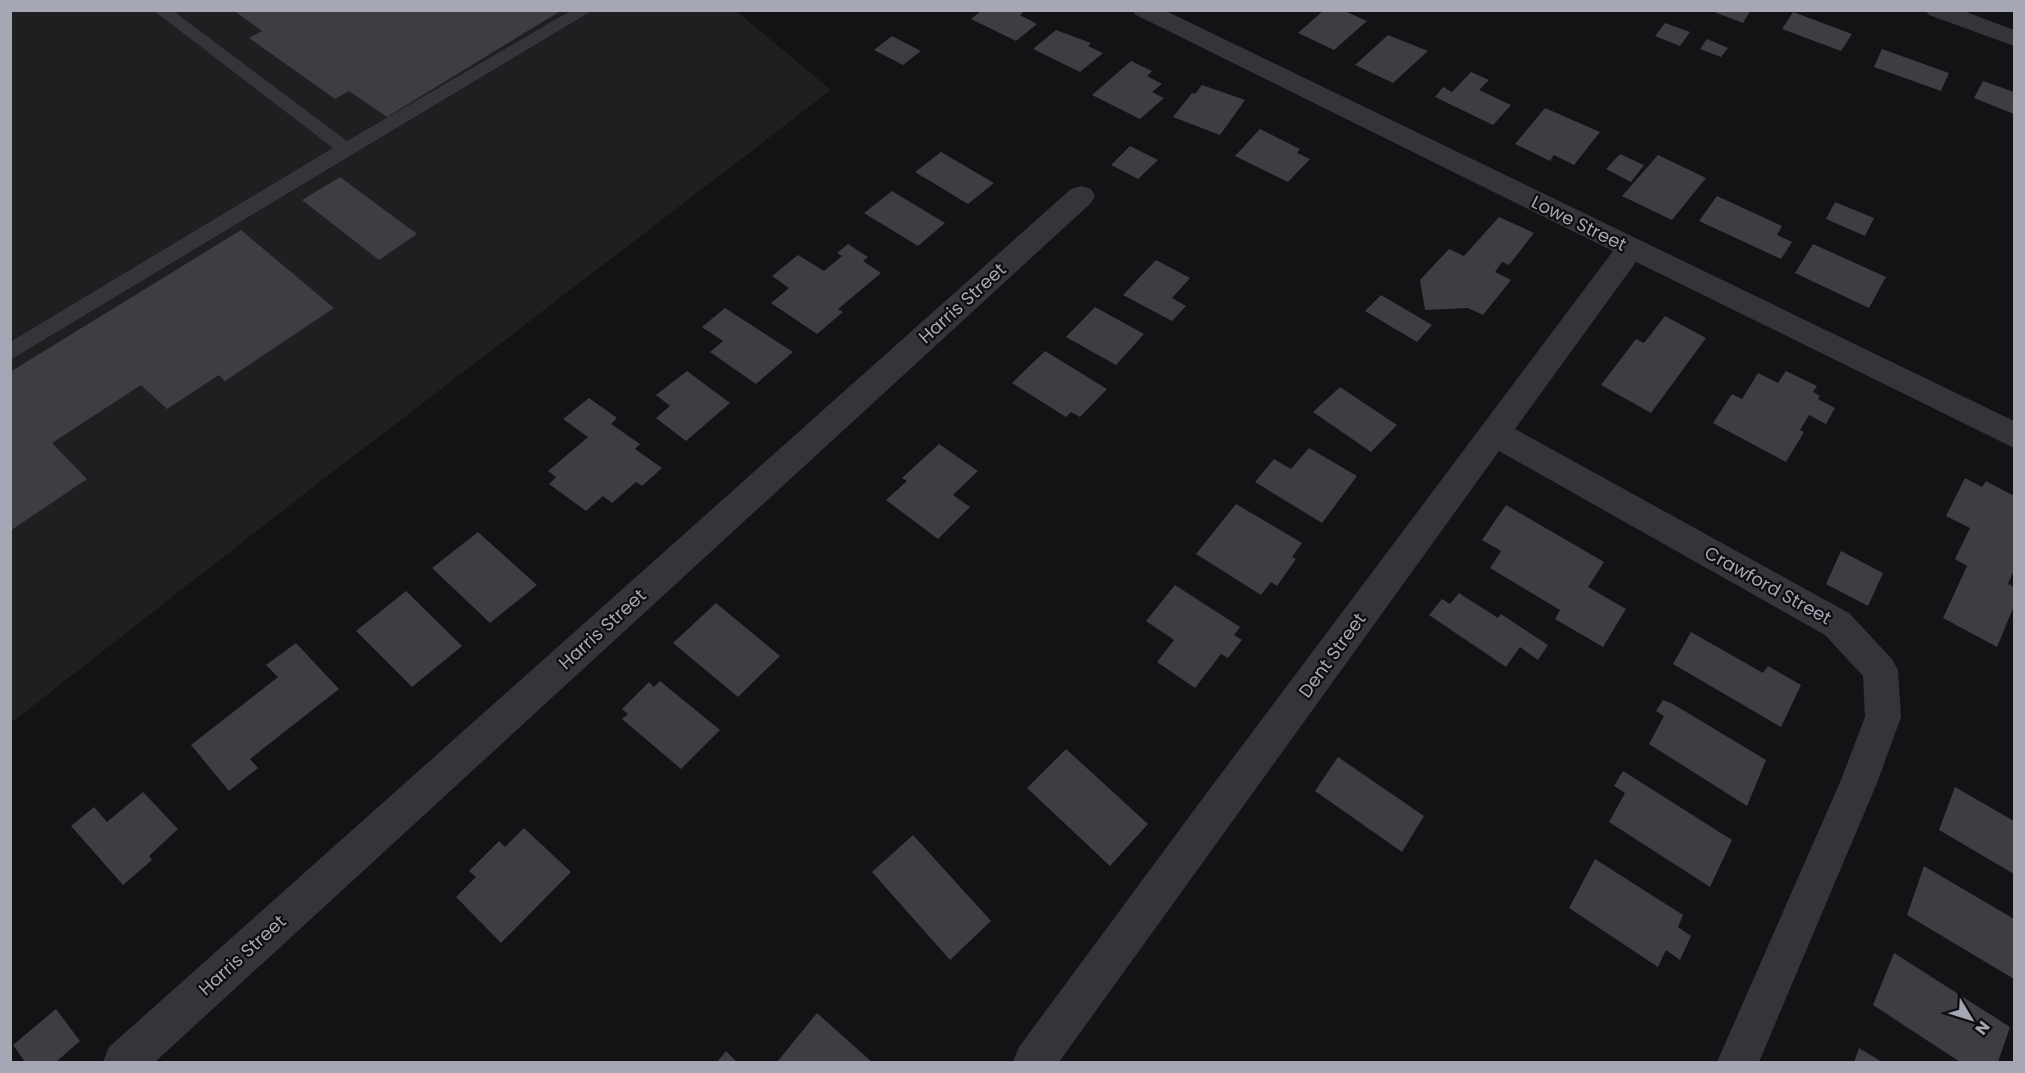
<svg xmlns="http://www.w3.org/2000/svg" width="2025" height="1073" font-family="Poppins,sans-serif">
	<style>
		.built { fill: #1f1f21 }
		.building { fill: #3d3d42 }
		.lines { fill: none; stroke-linecap: round; stroke-linejoin: round }
		.lane { fill: #343439; fill-rule: evenodd }
		.street { fill: #343439; fill-rule: evenodd }
		.labels { text-anchor: middle; dominant-baseline: central; stroke-width: 4.5; stroke-linejoin: round; paint-order: stroke }
		.street-label { font-size: 18px; fill: #a5a8b4; stroke: #0e0e10 }
	</style>
	<rect width="100%" height="100%" fill="#131315"/>
	<!-- built -->
	<path class="built" d="M11,11H736L831,90L295,501L11,723Z"/>
	<!-- building -->
	<path class="building" d="M233,10H562L387,117L349,91L335,99L249,38L262,31Z
		M982,10H1018L1023,13L1020,15L1037,24L1016,41L971,19Z
		M1324,10H1342L1367,21L1334,50L1298,33Z
		M1709,10H1751L1743,23Z
		M1793,12L1852,34L1841,51L1782,29Z
		M1665,23L1690,32L1680,46L1655,36Z
		M1056,30L1091,43L1088,46L1103,53L1080,72L1033,49Z
		M1388,35L1428,51L1393,83L1355,65Z
		M892,36L921,51L903,65L874,50Z
		M1707,39L1728,48L1721,57L1700,49Z
		M1882,49L1949,73L1941,91L1874,67Z
		M1131,61L1152,71L1147,76L1162,84L1152,92L1164,98L1140,119L1092,95Z
		M1471,72L1489,80L1479,90L1511,105L1493,125L1435,97L1443,87L1452,92Z
		M1983,81L2014,92V114L1974,98Z
		M1202,85L1245,100L1220,135L1173,117L1192,93L1195,94Z
		M1545,108L1600,132L1574,165L1554,155L1550,161L1515,144Z
		M1260,129L1300,149L1297,153L1310,159L1288,182L1235,156Z
		M1130,146L1158,160L1138,179L1111,165Z
		M941,152L994,183L968,204L915,172Z
		M1620,154L1644,165L1631,182L1606,169Z
		M1658,155L1706,178L1672,220L1622,196Z
		M340,177L417,234L379,260L302,200Z
		M892,191L945,223L918,246L864,213Z
		M1717,196L1782,226L1777,235L1792,242L1781,259L1699,221Z
		M1835,202L1874,218L1865,236L1826,219Z
		M1499,217L1534,233L1509,265L1502,262L1495,272L1511,280L1483,315L1468,308L1425,310L1420,280L1449,249L1464,256Z
		M241,230L334,308L225,381L219,375L167,409L141,385L52,443L87,479L10,531V372Z
		M848,244L868,257L863,261L881,273L838,309L843,312L817,334L771,303L789,288L772,276L798,255L824,271L842,256L837,253Z
		M1813,244L1886,277L1869,308L1795,273Z
		M1156,260L1190,278L1172,298L1186,306L1172,321L1123,295Z
		M1381,295L1432,325L1417,342L1365,311Z
		M1095,307L1144,334L1116,365L1066,337Z
		M725,308L793,352L756,384L710,352L723,341L702,327Z
		M1665,316L1706,338L1651,413L1601,385L1636,339L1644,343Z
		M1045,351L1107,389L1080,417L1071,412L1066,417L1012,383Z
		M687,371L730,403L686,441L656,418L670,406L656,395Z
		M1786,371L1817,386L1813,392L1820,396L1818,399L1835,408L1826,424L1809,415L1800,430L1804,432L1786,462L1713,423L1732,394L1742,399L1758,373L1778,383Z
		M1340,387L1397,425L1371,452L1313,412Z
		M589,398L617,418L611,424L640,444L635,449L662,468L642,486L636,482L612,503L603,496L586,511L549,484L556,477L548,471L588,437L563,419Z
		M939,444L978,471L953,495L970,507L938,539L886,500L907,481L902,478Z
		M1309,448L1357,476L1322,523L1255,482L1274,459L1291,469Z
		M1965,478L1982,487L1986,481L2014,496V570L2008,584L2014,587V606L1997,647L1943,618L1967,566L1955,559L1970,528L1946,516Z
		M1236,504L1302,543L1292,557L1296,559L1277,586L1271,582L1261,595L1196,554Z
		M1506,505L1604,562L1588,587L1626,609L1603,647L1555,619L1560,610L1490,568L1501,551L1482,540Z
		M478,532L537,585L490,623L432,568Z
		M1841,551L1883,573L1868,606L1826,584Z
		M1175,585L1240,627L1234,635L1242,640L1228,658L1221,654L1195,688L1157,662L1174,640L1146,621Z
		M406,591L462,646L412,687L356,631Z
		M1459,593L1498,618L1501,614L1548,645L1538,660L1520,647L1506,667L1429,615L1442,599L1450,604Z
		M716,603L780,656L738,697L673,643Z
		M1691,632L1763,673L1768,666L1801,685L1781,727L1673,664Z
		M296,643L339,689L250,759L258,768L229,791L191,745L278,677L266,665Z
		M660,681L720,730L681,769L622,719L628,714L622,709L649,682L654,687Z
		M1663,700L1673,704L1766,760L1747,806L1649,744L1664,716L1656,711Z
		M1066,749L1148,824L1110,866L1027,788Z
		M1338,757L1424,816L1402,852L1315,791Z
		M1623,771L1732,840L1710,887L1609,822L1625,793L1614,786Z
		M1955,787L2014,821V874L1939,830Z
		M143,792L178,829L149,856L152,860L123,885L71,826L94,807L107,822Z
		M524,828L571,872L501,943L456,897L476,877L469,871L499,841L505,847Z
		M913,835L991,921L950,960L872,872Z
		M1595,859L1683,915L1678,927L1691,936L1680,960L1666,950L1658,967L1569,908Z
		M1924,866L2014,919V979L1907,915Z
		M1894,953L2010,1027L1998,1062H1960L1873,1005Z
		M56,1009L80,1041L56,1062H25L13,1045Z
		M817,1013L872,1062H777Z
		M1859,1048L1882,1062H1854Z
		M726,1051L737,1062H717Z"/>
	<g class="lines">
		<!-- lane -->
		<path class="lane" d="M153,10H172L347,141L572,10H593L10,360V342L333,148Z"/>
		<!-- street -->
		<path class="street" d="M1132,10H1164L2014,421V448L1636,262L1515,429L1849,613L1892,659L1898,670L1901,717L1877,783L1759,1062H1717L1841,780L1865,717L1863,676L1825,635L1499,451L1059,1062H1013L1019,1047L1200,802L1613,251L1136,15Z
			M1925,10H1961L2014,30V46L1929,15Z
			M1081,186L1091,189L1095,196L1091,203L155,1062H103L109,1047L1071,189Z"/>
	</g>
	<g class="labels">
		<!-- street labels -->
		<g class="street-label">
			<text transform="translate(1579 223) rotate(26)">Lowe Street</text>
			<text transform="translate(962 303) rotate(-42)">Harris Street</text>
			<text transform="translate(1768 585) rotate(29)">Crawford Street</text>
			<text transform="translate(602 629) rotate(-42)">Harris Street</text>
			<text transform="translate(1332 655) rotate(-54)">Dent Street</text>
			<text transform="translate(242 955) rotate(-42)">Harris Street</text>
		</g>
	</g>
	<!-- border -->
	<rect width="2025" height="1073" fill="none" stroke="#a5a8b4" stroke-width="24"/>
	<!-- north arrow -->
	<g transform="translate(1971 1019) rotate(128)" stroke="#0e0e10" stroke-width="4.5" paint-order="stroke">
	<path d="M0-4.5L10 22L0 15L-10 22Z" fill="#a5a8b4"/>
	<text y="-9" font-size="16" font-weight="bold" text-anchor="middle" fill="#a5a8b4">N</text>
	</g>
</svg>
